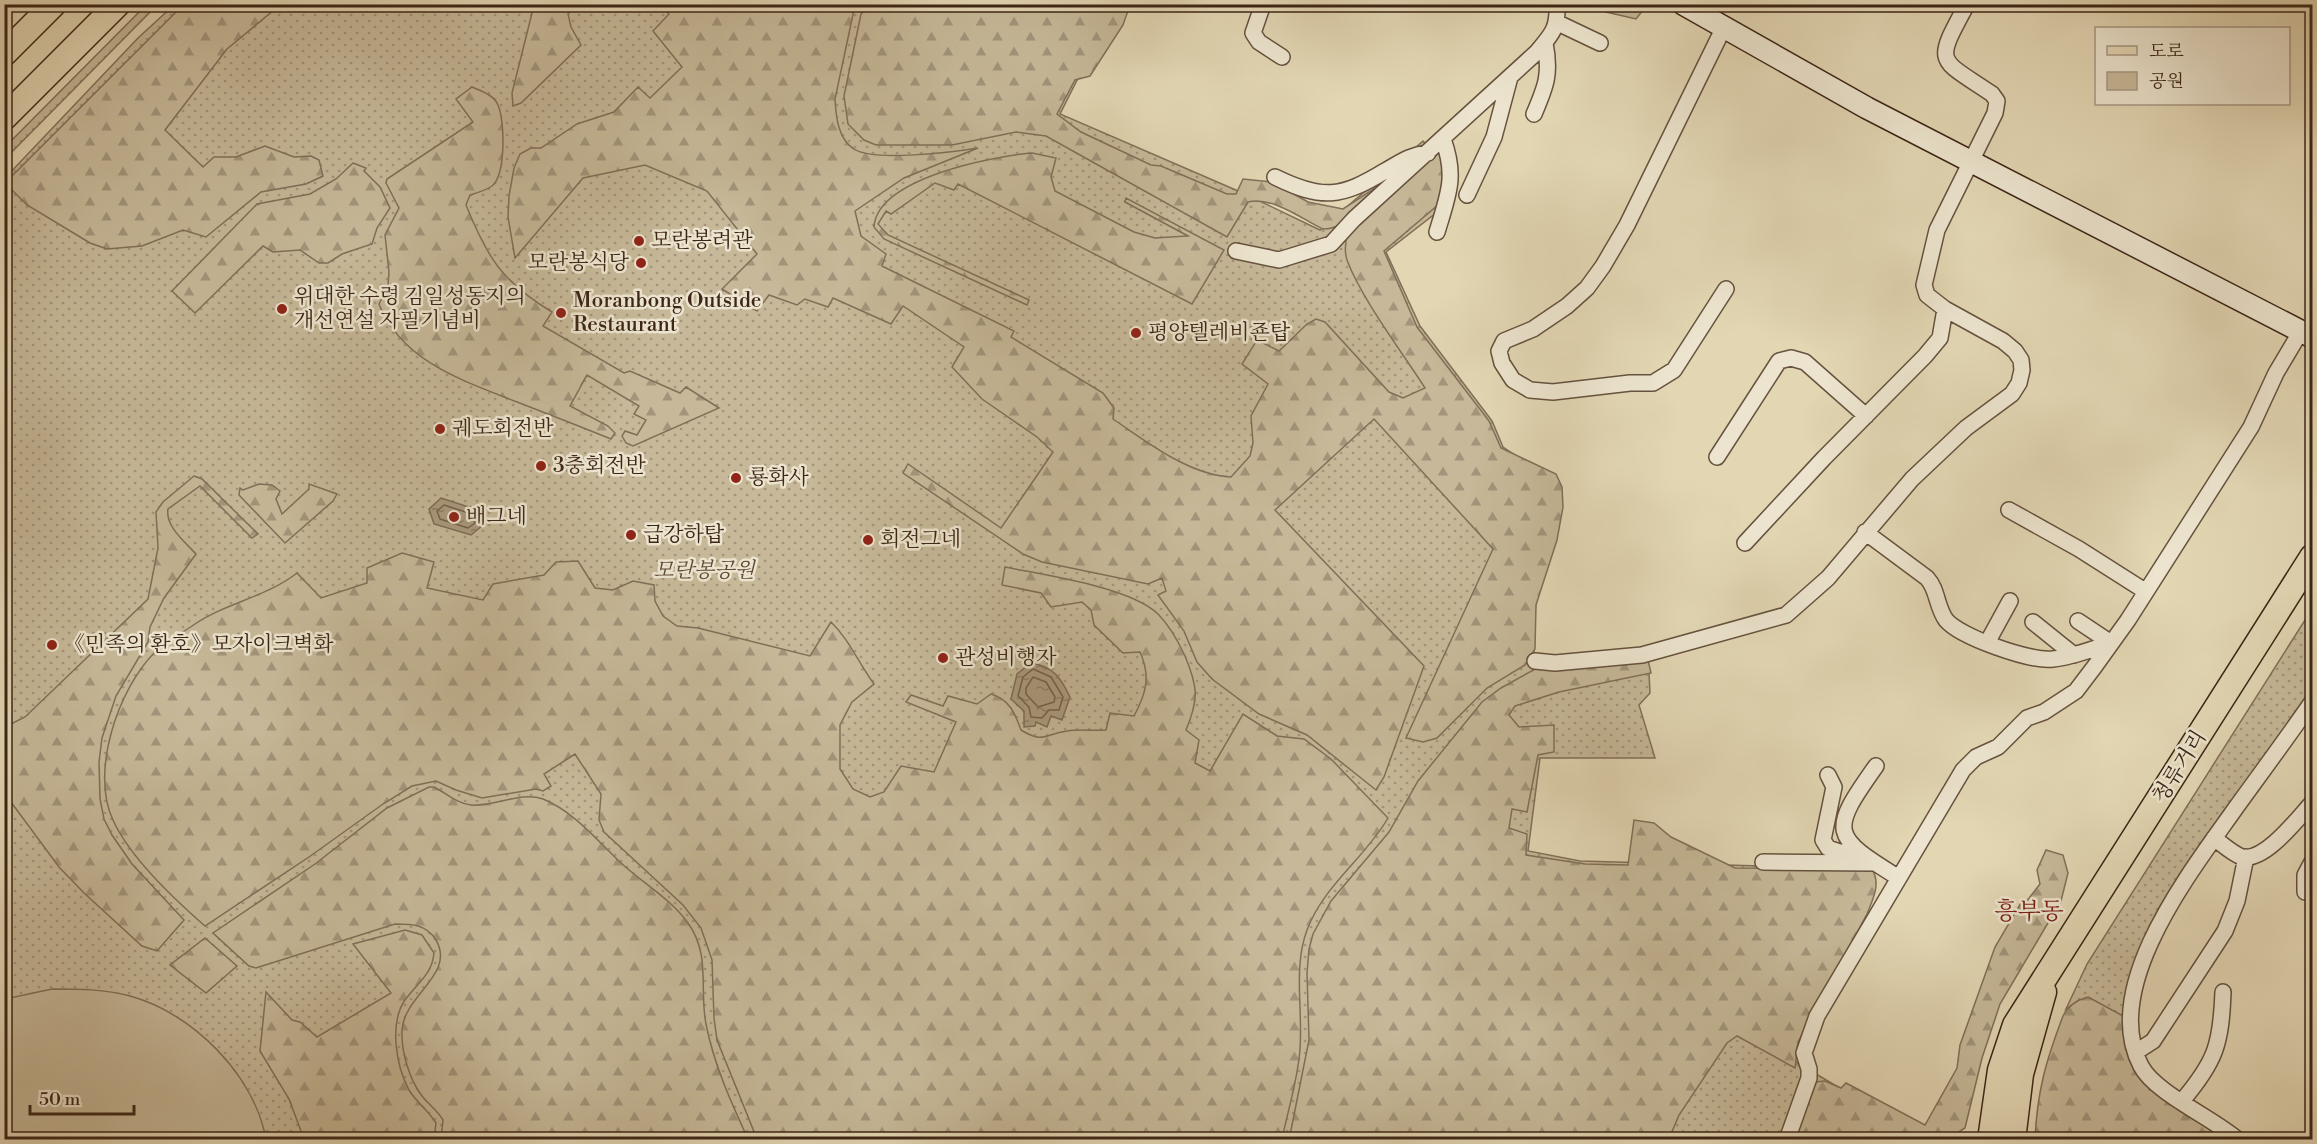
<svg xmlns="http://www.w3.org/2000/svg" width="2317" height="1144" font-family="'Libre Bodoni','Noto Serif KR',serif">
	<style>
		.green { fill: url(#green-dots); stroke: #816f58; stroke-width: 1.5 }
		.forest { fill: url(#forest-firs); stroke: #816f58; stroke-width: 1.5 }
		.pitch { fill: #c6b898; stroke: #816f58; stroke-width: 1.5 }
		.water { fill: url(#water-ripples); stroke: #7e6c55; stroke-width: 1.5 }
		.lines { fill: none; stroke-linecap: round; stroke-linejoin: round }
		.shore { stroke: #73604a; stroke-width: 1.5 }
		.street-casing { stroke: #66523e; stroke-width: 18 }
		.secondary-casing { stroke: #3c2617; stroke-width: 24 }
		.primary-casing { stroke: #3c2617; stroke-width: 27 }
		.street { stroke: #ece4ce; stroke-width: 15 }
		.secondary { stroke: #ece4ce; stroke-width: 21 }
		.primary { stroke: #e2d6b3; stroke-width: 24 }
		.poi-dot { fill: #8f2418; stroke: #ece4ce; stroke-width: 2 }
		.labels { text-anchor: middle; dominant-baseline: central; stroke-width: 5; stroke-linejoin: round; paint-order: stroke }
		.poi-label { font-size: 21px; fill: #3c2617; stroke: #ece4ce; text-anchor: start }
		.park-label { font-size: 21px; font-style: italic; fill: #5e4a37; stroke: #ece4ce }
		.street-label { font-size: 21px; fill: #3c2617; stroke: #ece4ce }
		.quarter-label { font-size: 24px; fill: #7a1f14; stroke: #ece4ce }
	</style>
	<defs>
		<pattern id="green-dots" width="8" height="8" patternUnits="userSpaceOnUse" patternTransform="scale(1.5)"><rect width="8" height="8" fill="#c6b898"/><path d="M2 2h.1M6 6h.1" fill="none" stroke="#a2957b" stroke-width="1.8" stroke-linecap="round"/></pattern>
		<pattern id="forest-firs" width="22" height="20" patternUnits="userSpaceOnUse" patternTransform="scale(1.5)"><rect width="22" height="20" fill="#c6b898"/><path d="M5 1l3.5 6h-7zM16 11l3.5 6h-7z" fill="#a2957b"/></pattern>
		<pattern id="water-ripples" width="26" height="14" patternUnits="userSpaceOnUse" patternTransform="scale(1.5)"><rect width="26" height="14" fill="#aa9a7e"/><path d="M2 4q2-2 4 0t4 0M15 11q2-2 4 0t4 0" fill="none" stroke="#8c7d66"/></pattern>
	</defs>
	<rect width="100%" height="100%" fill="#e2d6b3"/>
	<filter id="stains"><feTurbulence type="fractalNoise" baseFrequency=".00333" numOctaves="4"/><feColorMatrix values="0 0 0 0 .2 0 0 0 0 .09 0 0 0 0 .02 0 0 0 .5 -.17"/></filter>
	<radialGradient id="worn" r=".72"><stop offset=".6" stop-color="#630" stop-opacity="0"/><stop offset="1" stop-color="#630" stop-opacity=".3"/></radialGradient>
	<!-- green -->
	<path class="green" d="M175,4L1115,5L1060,114L1245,194L1320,230L1423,141L1444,165L1441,209L1386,252L1420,326L1492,421L1503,447L1551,479L1531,645L1543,672L1649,673L1650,693L1639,705L1655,758H1540L1528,851L1580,861L1876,869L1789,1058L1865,1103L1944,1140L5,1139V178L138,38Z
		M146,5H157L5,159V147Z
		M2312,609V691L2160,906L2138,957L2124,1000L2125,1017L2079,1000L2066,1009L2087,964Z"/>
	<!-- forest -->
	<path class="forest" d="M890,4L1130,5L1123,25L1090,76L1075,80L1057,114L1081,132L1151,165L1161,166L1227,194H1236L1243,179L1272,182L1308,202L1343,209L1375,188L1377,191C1362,205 1344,230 1323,229C1302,219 1272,196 1248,202L1227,237L1046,136L1016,132L952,145H876L864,140L848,124L844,96L861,14L868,7Z
		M183,5H280L227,49L165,130L203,167L214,157H236L265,146L294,157L311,156L319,160L323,176L306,184L261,192L206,237L183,230L142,246L107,249L90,243L27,205L5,183Z
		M534,5H576L568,14L571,27L581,45L521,103L513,106L512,93Z
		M660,5H855L835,99C836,117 838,139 854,149C873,162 954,152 978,148L904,178L855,211L861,236L886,254L882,266L1014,331L1011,337L1103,393L1114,408L1113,419C1147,442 1189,475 1231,477L1250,456L1253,443L1251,416L1268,384L1242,364L1257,340L1279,351L1307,324L1316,319L1325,322L1389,392L1403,398L1425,388C1402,352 1361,298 1347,260C1344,250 1345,242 1348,233L1438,151L1442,150L1448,163L1439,204L1384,251L1417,327L1489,421L1501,448L1556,474L1562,487L1563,507L1557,540L1536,605L1535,649L1525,665L1487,688L1437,738L1423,742L1406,738L1493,549L1374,419L1275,510L1424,666L1384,777L1376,790L1307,735L1259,714L1212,679L1197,662L1184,631L1158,595L1166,591L1162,578L1148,584L1042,562L1023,554L903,473L908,464L1001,528L1053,452L1037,437L982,399L952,367L964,347L903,306L891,324L833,298L828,307L805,299L797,305L769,295L757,311L722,289L757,254L707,191L645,165L583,178L515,258L508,217L509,196L514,168L520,154L531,148H541L577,124L614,112L638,87L650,98L682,67L653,31L669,14Z
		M1595,5L1646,4L1647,5L1636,19L1606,12Z
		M472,87C481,91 494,95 498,105C505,121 506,175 492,186C486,190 477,193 470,195L466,205C487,257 502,282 552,312L543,326L624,373L630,371L680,393L686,387L719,408L633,446L626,443L622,436L625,431L637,435L646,420L634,414L639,406L587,375L570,406L608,426L615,433L611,439C579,426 548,414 517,402C464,381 402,362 379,304L388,286L389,272L385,235L399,208L386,183L387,179L473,122L456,99Z
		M1032,153L1056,158L1051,177L1055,191L1134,232L1155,238L1188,236L1125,202L1126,198L1224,250L1192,304L958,184L954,190L935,183L891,214L886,211L878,224L888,235L1029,300L1027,305L884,239L874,227C877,178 994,156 1032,153Z
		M353,163L366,168L364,171L380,187L390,208L377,228L372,244L342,254L328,263H319L300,250L273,252L263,246L195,313L172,291L257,204L310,194L336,179Z
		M194,476L202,479L258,534L252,538L200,486L168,509C165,526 185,542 196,554L164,598L150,627L148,642L116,696L102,738L99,762L100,799L104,819L112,835L132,864L184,920L157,951L142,946L84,893L59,867L5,794V727L25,717L148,599L158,548L156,512L163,502Z
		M259,484L272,485L280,491L276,499L282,514L309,489V484L337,494L333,501L285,543L239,495L240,488L243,490Z
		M402,553L434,562L427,588L483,600L493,584L544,575L556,562L578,561L595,588L613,590L633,581L654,585L655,601L663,616L677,626L698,628L810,656L831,622C849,639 859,664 874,684L852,702L840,725V769L853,789L870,797L884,792L901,766L934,772L956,722L906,702L911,695L943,706L948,696L977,704L991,694C1009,699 1015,713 1021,730C1044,744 1044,734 1067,731C1080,729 1093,731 1106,730L1110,713L1134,716C1146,694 1151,676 1140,652L1123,653L1094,625L1091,610L1082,602L1051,607L1041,593L1002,585L1005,567C1044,575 1130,587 1158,614C1170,626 1178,641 1185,656C1198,687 1199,699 1186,730L1199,740L1195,763L1210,771L1243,714L1277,736L1304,739L1331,759L1388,818C1365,858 1324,885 1307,930C1293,968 1303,1009 1300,1049C1298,1079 1288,1110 1282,1139H757L717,1040L714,1018L712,960L701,928L683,905L604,832L599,820L601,794L575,754L544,774L551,786L543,791L536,789L482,798L456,790L436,781L412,786L383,804L309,857L205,926C174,899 130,858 113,820C90,772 118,689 155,652C165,642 180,634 192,626C224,603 265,598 297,573L321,598L367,583V568Z
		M1648,660L1651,673L1559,692L1515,706L1509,715L1519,727L1554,725V752L1538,755L1527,812L1512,809L1509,828L1527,834L1526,855L1585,864L1628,865L1634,820L1654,823L1671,837L1735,868L1872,869C1881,884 1873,899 1867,914L1798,1042L1795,1068L1737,1036L1727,1043L1679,1115L1669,1139L1289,1140L1309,1040L1307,973L1309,949L1313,934L1331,901L1389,832L1418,781L1482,702L1501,688L1537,668Z
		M429,787H434C446,793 458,804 471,805C494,807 521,791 543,799C573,811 597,840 620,862C641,882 671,899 688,923C711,955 699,989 706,1024C714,1065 731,1102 748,1139H441L443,1120C437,1110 429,1105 422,1096C409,1079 401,1051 402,1030C404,995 456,974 436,940C426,924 412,924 395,924L256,968L249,966L213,933L315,864L387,808Z
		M2046,850L2063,855L2068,873L2061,901L2000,1004L1982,1058L1965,1128L1948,1139L1794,1140L1815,1082L1825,1081L1841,1088L1846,1083L1925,1125L1957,1068L1960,1045L1995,947L2022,901L2026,902L2040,884L2037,870Z
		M405,930L422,935L434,953C432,975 417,983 405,1000C389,1023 396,1066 409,1090C416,1102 429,1111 436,1123L434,1139H304L289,1099L260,1051L266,992L292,1020L300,1022L317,1037L391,993L353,944Z
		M205,938L237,966L206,993L170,965Z
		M2088,997L2125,1017L2130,1054L2204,1124L2225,1139L2035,1140C2037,1091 2046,1061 2063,1016C2068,1006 2077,1000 2088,997Z"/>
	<!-- pitch -->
	<path class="pitch" d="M52,989C79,989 104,989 130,996C193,1013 254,1075 266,1139H5V999Z"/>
	<!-- water -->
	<path class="water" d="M441,498L478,510L483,525L471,535L434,524L429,509Z
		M1031,663C1053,666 1061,678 1070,697L1062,720L1051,716L1047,727L1036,722L1035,726L1024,727V711L1011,699L1017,674Z"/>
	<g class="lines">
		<!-- shore -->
		<path class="shore" d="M444,505L472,514L475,523L468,528L440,519L437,511Z
			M1033,669L1051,677L1063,697L1059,710H1049L1042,718L1031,717L1029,707L1018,696L1023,677Z
			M1033,677L1046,682L1055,697L1054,702L1038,707L1026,694V688Z"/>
		<!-- street casing -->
		<g class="street-casing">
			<path id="street" d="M1263,4L1253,33L1259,42L1282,57
				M1558,23L1600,43
				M1724,27L1627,225L1603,266L1587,288L1567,306L1533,329L1504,341L1499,351L1502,363L1513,380L1530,390L1553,392L1630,383H1653L1674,370L1726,289
				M1534,114C1546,86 1551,74 1545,43
				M1275,177C1322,200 1341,198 1385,171C1401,162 1410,155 1428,153
				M1467,195L1494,137L1510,77
				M1437,232C1448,195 1457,177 1443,139
				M1236,251L1279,260L1331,244L1354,219L1537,52C1552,34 1558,29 1557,4
				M1717,457L1779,361L1791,358L1805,362L1866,416
				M2009,510L2079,549L2145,591
				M1865,532L1927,578C1938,590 1936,606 1946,620C1960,637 2031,662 2053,659C2073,657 2092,649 2111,643
				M1745,543L1824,458L1925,356L1940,338L1945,309
				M2078,621L2111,643
				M2033,622L2074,655
				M1987,643L2010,601
				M1535,661L1555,663L1642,655L1786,615L1828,578L1912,479L1966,428L2012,394L2019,383L2022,370L2021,360L2015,351L2003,341L1945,309L1927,295L1924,285L1937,230L1995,113L1997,101L1992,94C1937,57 1934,65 1967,4
				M1876,766C1829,832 1831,836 1899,878
				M1828,775L1834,787L1823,840L1828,848L1840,852H1857
				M2214,838C2222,844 2233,854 2242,857C2265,862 2298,818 2312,803
				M1763,862L1875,863
				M2305,892V875L2312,862
				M2136,1052L2153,1041L2225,931L2237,901L2246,857
				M2182,1101C2216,1061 2221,1044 2223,992
				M1787,1140L1809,1078V1069L1804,1053L1817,1016L1963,770L1976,757L1998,747L2027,718L2044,712L2076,691L2095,666L2128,620L2251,427L2276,373L2301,331
				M2238,1140C2213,1118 2155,1093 2141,1066C2099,987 2192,870 2235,809C2261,773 2287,738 2312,702"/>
		</g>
		<!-- secondary casing -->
		<g class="secondary-casing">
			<path id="secondary" d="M1683,4L1867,108L2312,337"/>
		</g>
		<!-- primary casing -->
		<g class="primary-casing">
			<path id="primary" d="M4,54L54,4
				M4,118L118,4
				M1990,1140L2000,1070L2015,1025L2312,557
				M2013,1140L2021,1074L2044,992"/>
		</g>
		<!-- street -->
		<use href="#street" class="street"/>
		<!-- secondary -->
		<use href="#secondary" class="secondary"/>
		<!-- primary -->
		<use href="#primary" class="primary"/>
	</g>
	<!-- markers -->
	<g class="poi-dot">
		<circle cx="639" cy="241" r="6"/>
		<circle cx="641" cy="263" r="6"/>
		<circle cx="282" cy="309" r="6"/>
		<circle cx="561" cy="313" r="6"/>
		<circle cx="1136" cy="333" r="6"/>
		<circle cx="440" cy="429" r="6"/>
		<circle cx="541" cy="466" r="6"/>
		<circle cx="736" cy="478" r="6"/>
		<circle cx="454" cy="517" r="6"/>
		<circle cx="631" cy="535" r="6"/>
		<circle cx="868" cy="540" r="6"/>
		<circle cx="52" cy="645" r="6"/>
		<circle cx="943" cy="658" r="6"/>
	</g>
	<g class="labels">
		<!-- poi labels -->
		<g class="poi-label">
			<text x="651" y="241">모란봉려관</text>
			<text x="629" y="263" text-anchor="end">모란봉식당</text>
			<text x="294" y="297">위대한 수령 김일성동지의<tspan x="294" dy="24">개선연설 자필기념비</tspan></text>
			<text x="573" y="301">Moranbong Outside<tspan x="573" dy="24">Restaurant</tspan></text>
			<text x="1148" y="333">평양텔레비죤탑</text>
			<text x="452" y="429">궤도회전반</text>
			<text x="553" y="466">3충회전반</text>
			<text x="748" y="478">룡화사</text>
			<text x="466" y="517">배그네</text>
			<text x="643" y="535">급강하탑</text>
			<text x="880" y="540">회전그네</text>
			<text x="64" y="645">《민족의 환호》모자이크벽화</text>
			<text x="955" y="658">관성비행자</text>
		</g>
		<!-- park labels -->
		<g class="park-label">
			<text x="704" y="571">모란봉공원</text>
		</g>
		<!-- street labels -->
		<g class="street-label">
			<text transform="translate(2180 767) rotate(-58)">청류거리</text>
		</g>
		<!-- quarter labels -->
		<g class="quarter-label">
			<text x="2029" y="912">흥부동</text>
		</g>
	</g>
	<!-- margin -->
	<rect width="2317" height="1144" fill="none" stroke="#e2d6b3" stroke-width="24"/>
	<rect x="6" y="6" width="2305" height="1132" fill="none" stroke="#3c2617" stroke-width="3"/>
	<rect x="12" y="12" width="2293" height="1120" fill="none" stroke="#3c2617" stroke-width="1.5"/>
	<!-- legend -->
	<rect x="2095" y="27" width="195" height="78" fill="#ece4ce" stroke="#a69885" stroke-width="1.5"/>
	<rect x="2107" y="46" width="30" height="9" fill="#e2d6b3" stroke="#a69885" stroke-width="1.5"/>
	<text x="2149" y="57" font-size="18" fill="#3c2617">도로</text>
	<rect x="2107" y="72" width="30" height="18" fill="#c6b898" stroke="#a69885" stroke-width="1.5"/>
	<text x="2149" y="87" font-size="18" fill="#3c2617">공원</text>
	<!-- scale -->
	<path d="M30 1105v9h104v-9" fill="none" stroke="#3c2617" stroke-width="3"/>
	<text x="39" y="1105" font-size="18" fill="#3c2617" stroke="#ece4ce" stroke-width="4.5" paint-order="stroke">50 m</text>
	<rect width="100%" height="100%" filter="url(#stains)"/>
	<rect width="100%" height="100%" fill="url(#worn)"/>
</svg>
